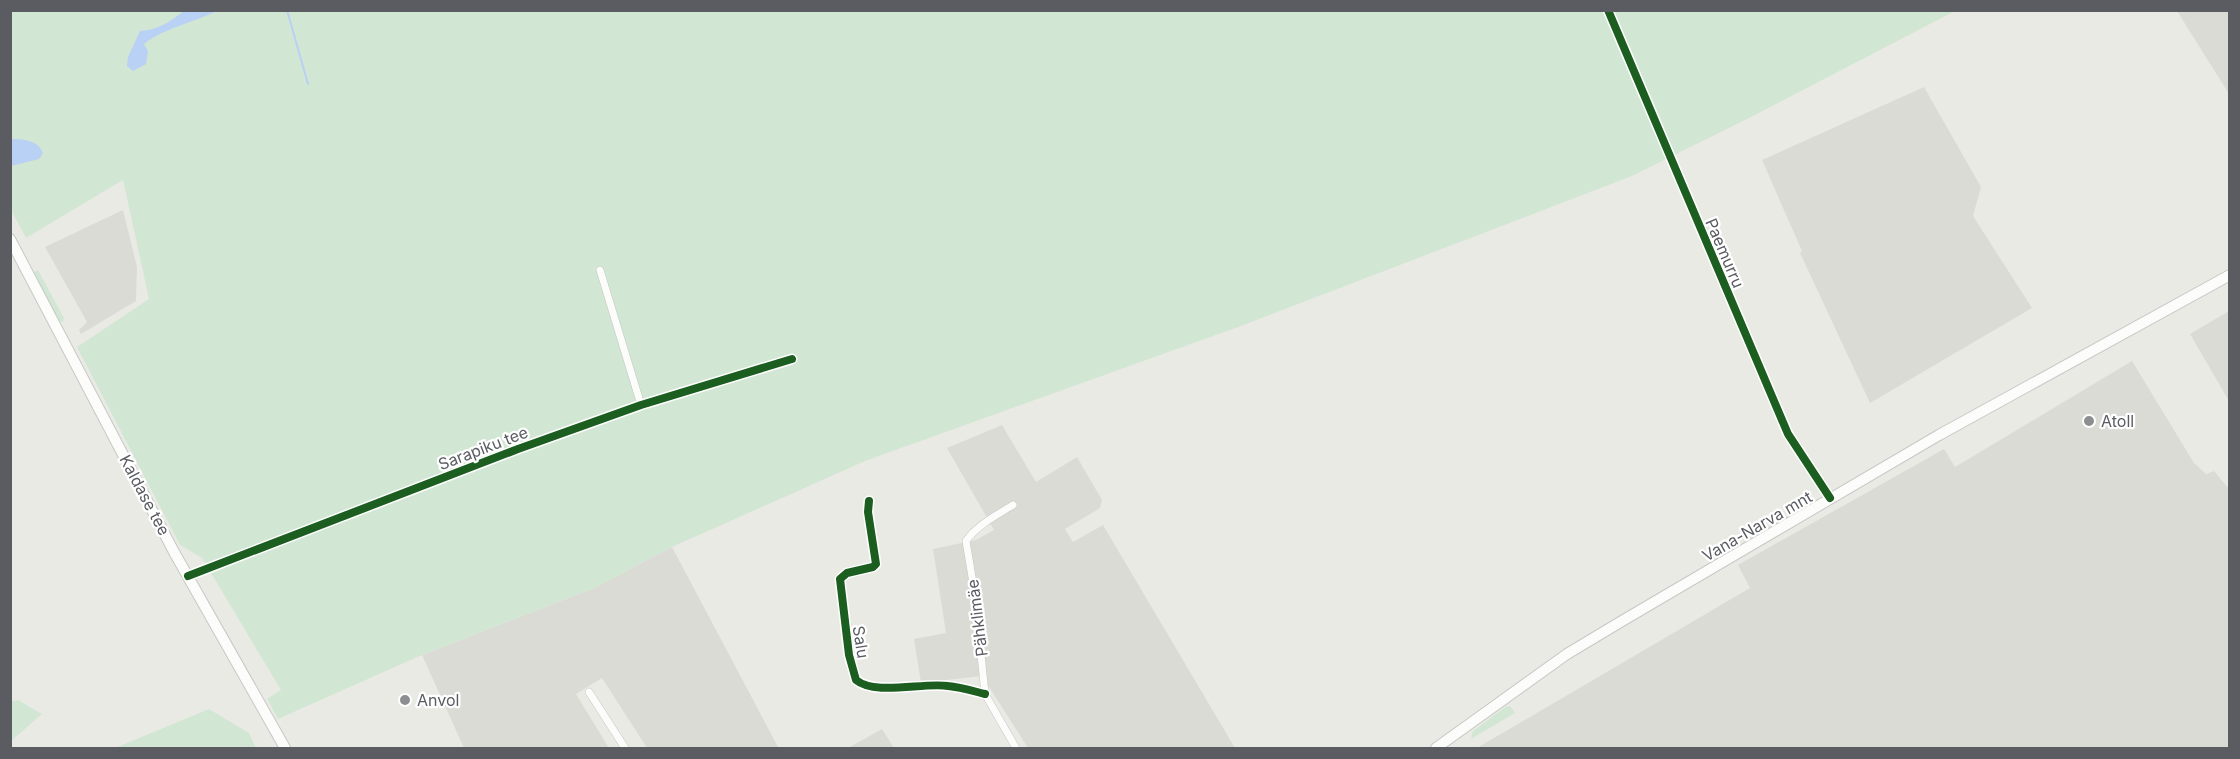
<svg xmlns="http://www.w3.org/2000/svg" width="2240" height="759" font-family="Inter,sans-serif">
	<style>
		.industrial { fill: #dbdbd6 }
		.green { fill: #d2e6d4 }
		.water { fill: #b9d1f4 }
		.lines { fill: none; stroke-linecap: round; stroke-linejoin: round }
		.stream { stroke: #b9d1f4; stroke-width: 2 }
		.street-casing { stroke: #c6c7c5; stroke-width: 8 }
		.secondary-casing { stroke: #c7c7c6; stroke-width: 12 }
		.street { stroke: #fcfcfb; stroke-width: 7 }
		.secondary { stroke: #fcfcfb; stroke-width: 10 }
		.rail { stroke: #e2e2e2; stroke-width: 2; stroke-dasharray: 1.5 8; stroke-linecap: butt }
		.cycleway-casing { stroke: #fff; stroke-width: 11 }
		.cycleway { stroke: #1b5e20; stroke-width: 8 }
		.poi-dot { fill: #8c8e90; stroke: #fff; stroke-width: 2 }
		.labels { text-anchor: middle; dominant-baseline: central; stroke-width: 4.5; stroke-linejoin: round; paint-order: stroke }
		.street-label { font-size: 16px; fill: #5a5c62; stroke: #fff }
		.poi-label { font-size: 16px; fill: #5a5c62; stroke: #fff; text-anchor: start }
	</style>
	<rect width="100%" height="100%" fill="#eaeae5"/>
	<!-- industrial -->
	<path class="industrial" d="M2177,11H2229V94Z
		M1924,87L1981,187L1973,216L2032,308L1870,403L1800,253L1802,251L1762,160Z
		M123,210L137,267L136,301L81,334L79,330L87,322L45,247Z
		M2229,311V401L2190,334Z
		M2132,361L2194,463L2206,474L2214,471L2229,489L2230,656L2228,657L2230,660L2229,748H1477L1750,588L1738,565L1944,449L1955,467Z
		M1002,425L1036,482L1077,457L1102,500L1100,508L1065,529L1073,542L1103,525L1235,748H1028L982,676L921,683L914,639L946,633L933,549L976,540L994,530L947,448Z
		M672,547L778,747L647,748L602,678L576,694L609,748H464L422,655L594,588Z
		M882,729L894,748H848Z"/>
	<!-- green -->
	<path class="green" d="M10,11H1955L1751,117L1632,176L1241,326L865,461L672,547L594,588L422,655L278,719L267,699L281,690L202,558L180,545L77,347L149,299L123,180L26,238L11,210Z
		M38,270L64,318L63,322L59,321L57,318L34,272Z
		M18,700L42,714L11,741V702Z
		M1507,706L1511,707L1515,713L1471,739L1473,731Z
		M209,709L249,733L256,748H115Z"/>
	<!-- water -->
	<path class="water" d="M185,10L216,11C193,23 164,28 144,44L148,51L146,64L133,71L127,66L128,57L140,31C158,30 170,22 185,10Z
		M11,139C23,139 38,140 43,153L39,159L11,166Z"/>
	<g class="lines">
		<!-- stream -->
		<path class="stream" d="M287,10L308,84"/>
		<!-- street casing -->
		<g class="street-casing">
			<path id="street" d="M1608,10L1788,434L1830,498
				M600,270L641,405
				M869,501L868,512L876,564L873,567L847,573L840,579L849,655L856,680C875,696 924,682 948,686C960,687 973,691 985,694
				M1013,505C997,515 977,525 966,541L975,595L985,694L1016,748
				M188,576L518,449L641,405L792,359
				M589,692L625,748"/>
		</g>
		<!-- secondary casing -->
		<g class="secondary-casing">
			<path id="secondary" d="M10,239L174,552L285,748
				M1436,748L1567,654L1622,621L1939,435L2230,275"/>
		</g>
		<!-- street -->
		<use href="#street" class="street"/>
		<!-- secondary -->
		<use href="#secondary" class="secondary"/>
		<!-- rail -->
		<path class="rail" d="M2229,639L2230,641"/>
		<!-- cycleway casing -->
		<g class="cycleway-casing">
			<path id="cycleway" d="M1608,10L1788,434L1830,498
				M869,501L868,512L876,564L873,567L847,573L840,579L849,655L856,680C875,696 924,682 948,686C960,687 973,691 985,694
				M188,576L518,449L641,405L792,359"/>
		</g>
		<!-- cycleway -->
		<use href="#cycleway" class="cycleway"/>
	</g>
	<!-- markers -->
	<g class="poi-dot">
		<circle cx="2089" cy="421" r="6"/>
		<circle cx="405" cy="700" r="6"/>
	</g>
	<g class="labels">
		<!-- street labels -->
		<g class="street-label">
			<text transform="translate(1725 253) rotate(67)">Paemurru</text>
			<text transform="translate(483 448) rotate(-21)">Sarapiku tee</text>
			<text transform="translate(145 495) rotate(62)">Kaldase tee</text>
			<text transform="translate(1757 526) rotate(-30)">Vana-Narva mnt</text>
			<text transform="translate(977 618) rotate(-97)">Pähklimäe</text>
			<text transform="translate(861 642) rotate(81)">Salu</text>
		</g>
		<!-- poi labels -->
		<g class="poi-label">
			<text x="2101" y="421">Atoll</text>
			<text x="417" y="700">Anvol</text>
		</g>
	</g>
	<!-- border -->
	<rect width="2240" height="759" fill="none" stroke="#5a5c62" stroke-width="24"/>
</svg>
